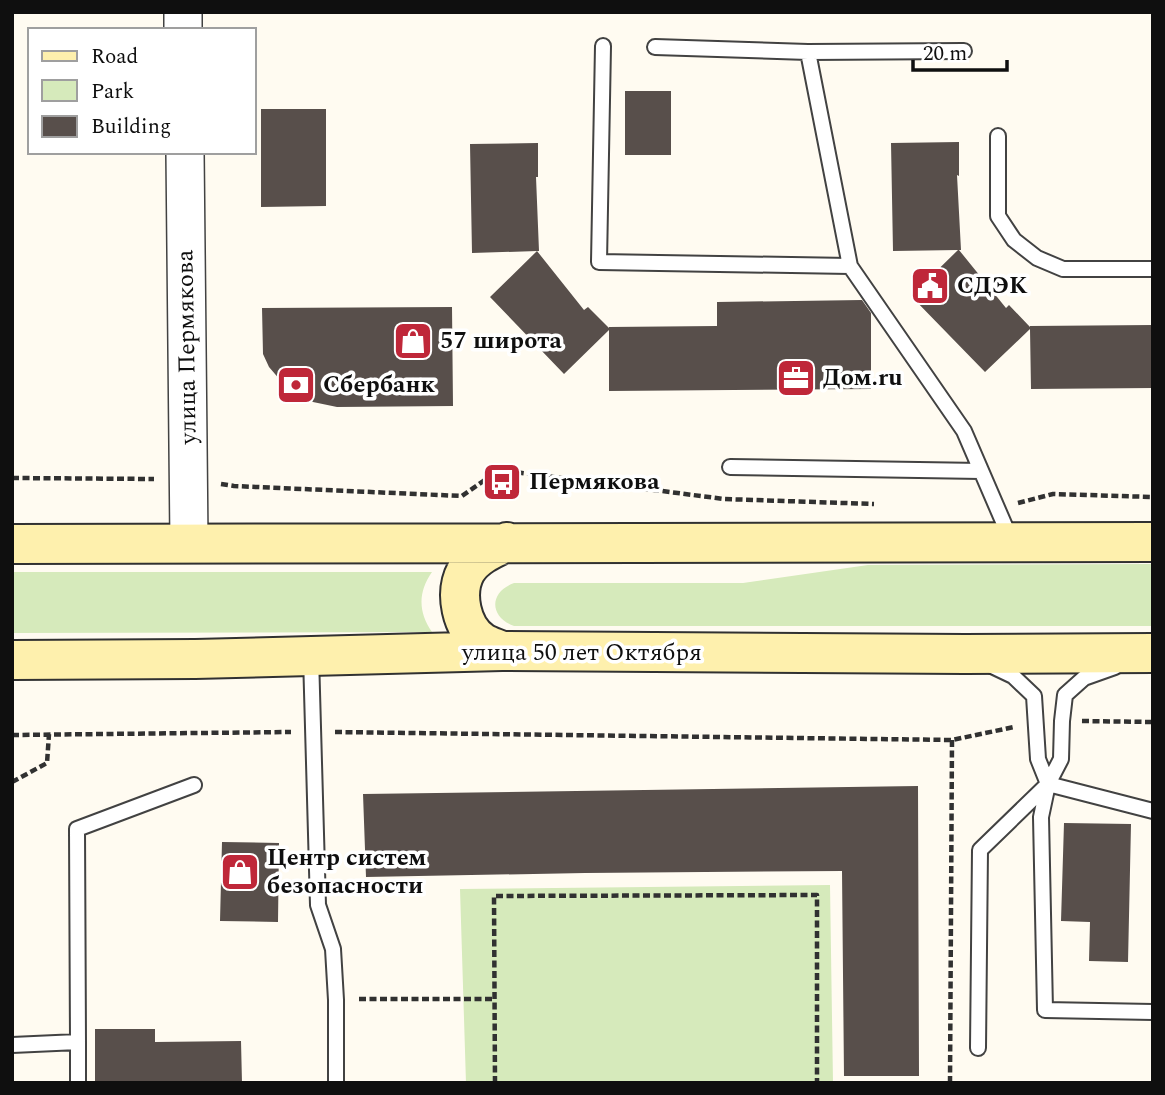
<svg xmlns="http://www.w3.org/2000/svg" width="1165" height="1095" font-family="Spectral,serif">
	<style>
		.green { fill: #d6eabb }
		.building { fill: #584f4b }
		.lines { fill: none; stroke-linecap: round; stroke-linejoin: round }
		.service-casing { stroke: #424242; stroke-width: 18 }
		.tertiary-casing { stroke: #424242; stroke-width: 40 }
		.secondary-casing { stroke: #313131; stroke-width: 42 }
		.path { stroke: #313131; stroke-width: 4.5; stroke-dasharray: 7 3.5; stroke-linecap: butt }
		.service { stroke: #fff; stroke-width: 14 }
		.tertiary { stroke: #fff; stroke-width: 37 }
		.secondary { stroke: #fef0ad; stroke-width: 38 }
		.labels { text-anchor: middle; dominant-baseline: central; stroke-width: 7; stroke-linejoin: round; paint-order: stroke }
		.poi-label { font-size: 24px; font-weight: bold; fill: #0f0f0f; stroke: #fff; text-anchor: start }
		.street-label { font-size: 24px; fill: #0f0f0f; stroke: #fff }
	</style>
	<rect width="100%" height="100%" fill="#fffbf1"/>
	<!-- green -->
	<path class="green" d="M1153,564V626H514C489,617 489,592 514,583H743L868,565Z
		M12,572H432C418,592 418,612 432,632L12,633Z
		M830,885L833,1083H466L460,889Z"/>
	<!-- building -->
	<path class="building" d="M625,91H671V155H625Z
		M261,109H326V206L261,207Z
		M959,142V176L957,175L961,250H959L1006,308L1009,305L1030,327V326L1153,325V388L1031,389L1030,329L985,372L911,296L958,250L893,251L891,143Z
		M538,143V177H536L539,251H537L584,310L588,307L609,328V327L717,326V302L862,300L871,313V389L609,391V330L564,374L490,297L537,251L472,253L470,144Z
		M452,307L453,406L337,407L313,402L287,388L269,367L263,354L262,308Z
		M918,786L919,1076H844L842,871L585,873L366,877L363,794Z
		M1064,823L1131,824L1128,962L1089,961L1090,922L1061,921Z
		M222,842L279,843L278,922L220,921Z
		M95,1029H155V1042L241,1041L242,1083H95Z"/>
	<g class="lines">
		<!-- service casing -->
		<g class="service-casing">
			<path id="service" d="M603,46L599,262L850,266
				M655,47L808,52L850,266L964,431L1011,540
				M808,52L964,51
				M998,136V216L1014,240L1037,258L1063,269H1153
				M730,467L981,471
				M311,656L318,905L333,949L336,1000V1083
				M992,666L1013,676L1034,696L1038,759L1048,784
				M1115,667L1084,678L1065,695L1062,721L1061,759L1048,784L1041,817L1045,1010L1153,1012
				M1048,784L1153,811
				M12,1045L78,1042L77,829L194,785
				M978,1048L980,850L1047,785
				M78,1083V1042"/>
		</g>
		<!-- tertiary casing -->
		<g class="tertiary-casing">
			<path id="tertiary" d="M183,12V30
				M185,152L189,542"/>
		</g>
		<!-- secondary casing -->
		<g class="secondary-casing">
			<path id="secondary" d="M12,544L1153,542
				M502,651C496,648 488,646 482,642C461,628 454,593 466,571C475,556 492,549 507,542
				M12,660L195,659L502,651L965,654L1153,653"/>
		</g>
		<!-- path -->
		<path class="path" d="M12,478L154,479
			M221,484L234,486L462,496L499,470L724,499L874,504
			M1018,503L1053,494L1153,497
			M1082,721L1153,722
			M335,732L952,740L1014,727
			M12,735L291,732
			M12,782L47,763L49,734
			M359,999H495
			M495,1083L494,896L817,895V1083
			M950,1083L952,740"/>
		<!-- service -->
		<use href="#service" class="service"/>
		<!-- tertiary -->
		<use href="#tertiary" class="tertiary"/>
		<!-- secondary -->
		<use href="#secondary" class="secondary"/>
	</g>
	<!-- icons -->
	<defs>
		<g id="civic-square" transform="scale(2.0125)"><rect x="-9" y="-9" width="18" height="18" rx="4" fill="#bf2739" stroke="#fff"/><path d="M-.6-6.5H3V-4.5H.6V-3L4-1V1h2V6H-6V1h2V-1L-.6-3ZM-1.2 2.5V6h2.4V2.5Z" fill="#fff"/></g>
		<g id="shop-square" transform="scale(2.0125)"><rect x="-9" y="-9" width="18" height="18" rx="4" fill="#bf2739" stroke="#fff"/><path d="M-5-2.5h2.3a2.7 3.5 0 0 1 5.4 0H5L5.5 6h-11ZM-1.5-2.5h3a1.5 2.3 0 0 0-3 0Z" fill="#fff"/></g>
		<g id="office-square" transform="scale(2.0125)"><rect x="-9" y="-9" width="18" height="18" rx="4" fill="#bf2739" stroke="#fff"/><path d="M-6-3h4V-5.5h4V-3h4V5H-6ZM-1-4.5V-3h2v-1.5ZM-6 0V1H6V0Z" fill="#fff"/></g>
		<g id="bank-square" transform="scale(2.0125)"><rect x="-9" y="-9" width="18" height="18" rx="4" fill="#bf2739" stroke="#fff"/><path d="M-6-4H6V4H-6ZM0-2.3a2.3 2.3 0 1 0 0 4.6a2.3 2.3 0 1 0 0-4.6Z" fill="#fff"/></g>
		<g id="bus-square" transform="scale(2.0125)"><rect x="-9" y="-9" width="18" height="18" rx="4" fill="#bf2739" stroke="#fff"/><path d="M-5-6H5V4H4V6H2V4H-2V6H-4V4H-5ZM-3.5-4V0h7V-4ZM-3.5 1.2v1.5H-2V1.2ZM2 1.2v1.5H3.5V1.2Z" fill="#fff"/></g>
	</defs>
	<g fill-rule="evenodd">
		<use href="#civic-square" x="930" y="286"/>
		<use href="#shop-square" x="413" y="341"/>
		<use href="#office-square" x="796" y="378"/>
		<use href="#bank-square" x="296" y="385"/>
		<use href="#bus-square" x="502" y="482"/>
		<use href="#shop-square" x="240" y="872"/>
	</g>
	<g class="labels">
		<!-- poi labels -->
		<g class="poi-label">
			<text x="957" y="286">СДЭК</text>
			<text x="440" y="341">57 широта</text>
			<text x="823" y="378">Дом.ru</text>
			<text x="323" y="385">Сбербанк</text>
			<text x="529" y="482">Пермякова</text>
			<text x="267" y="858">Центр систем<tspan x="267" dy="28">безопасности</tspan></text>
		</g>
		<!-- street labels -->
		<g class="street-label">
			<text transform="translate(187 347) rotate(-91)">улица Пермякова</text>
			<text x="582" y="653">улица 50 лет Октября</text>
		</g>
	</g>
	<!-- border -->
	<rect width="1165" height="1095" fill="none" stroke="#0f0f0f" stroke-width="28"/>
	<!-- legend -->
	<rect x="28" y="28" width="228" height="126" fill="#ffffff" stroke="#9f9f9f" stroke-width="2"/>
	<rect x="42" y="51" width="35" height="10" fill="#fef0ad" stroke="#9f9f9f" stroke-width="2"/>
	<text x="91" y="63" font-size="21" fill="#0f0f0f">Road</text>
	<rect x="42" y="80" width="35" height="21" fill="#d6eabb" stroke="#9f9f9f" stroke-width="2"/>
	<text x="91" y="98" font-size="21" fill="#0f0f0f">Park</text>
	<rect x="42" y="116" width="35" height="21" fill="#584f4b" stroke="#9f9f9f" stroke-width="2"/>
	<text x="91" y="133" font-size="21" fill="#0f0f0f">Building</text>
	<!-- scale -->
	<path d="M913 60v10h94v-10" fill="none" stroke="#0f0f0f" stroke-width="3.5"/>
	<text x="923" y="60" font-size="21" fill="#0f0f0f" stroke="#ffffff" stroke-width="5" paint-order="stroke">20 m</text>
</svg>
